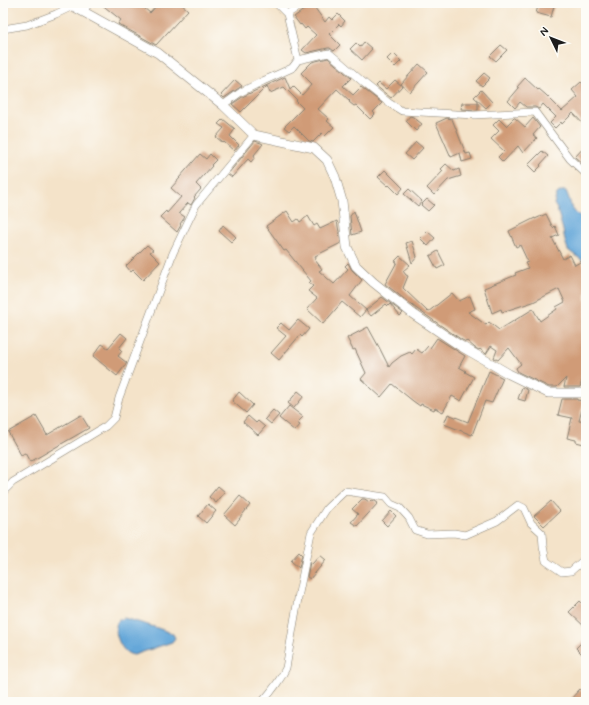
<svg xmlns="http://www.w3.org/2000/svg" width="589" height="705" font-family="Mynerve,sans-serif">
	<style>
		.water { fill: #65a7d9; stroke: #40627a }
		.building { fill: #d09b77 }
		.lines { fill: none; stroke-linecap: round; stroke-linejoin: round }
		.minor-casing { stroke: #888072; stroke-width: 8 }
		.tertiary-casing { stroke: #888072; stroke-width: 10 }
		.minor { stroke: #fff; stroke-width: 7 }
		.tertiary { stroke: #fff; stroke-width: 9 }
	</style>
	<rect width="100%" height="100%" fill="#fdfcf7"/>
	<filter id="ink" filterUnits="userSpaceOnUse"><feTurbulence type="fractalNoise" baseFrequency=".025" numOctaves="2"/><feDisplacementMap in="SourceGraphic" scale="8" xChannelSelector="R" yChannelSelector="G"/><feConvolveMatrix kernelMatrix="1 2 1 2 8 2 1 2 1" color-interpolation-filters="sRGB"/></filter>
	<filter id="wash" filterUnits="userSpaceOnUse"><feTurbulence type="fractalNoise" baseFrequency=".012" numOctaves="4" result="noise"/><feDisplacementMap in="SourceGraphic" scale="16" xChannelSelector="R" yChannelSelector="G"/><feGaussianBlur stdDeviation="0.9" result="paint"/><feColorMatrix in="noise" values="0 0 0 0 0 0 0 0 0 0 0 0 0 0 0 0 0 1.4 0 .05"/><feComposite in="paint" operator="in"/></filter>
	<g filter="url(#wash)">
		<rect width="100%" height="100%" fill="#f4e3c9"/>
		<!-- water -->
		<path class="water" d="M561,191H566C569,197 570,203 572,208C576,214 581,218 586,223V262L576,256L568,250L565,241L563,230L557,209L554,204L557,194Z
			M124,618C141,623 157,627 173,634L175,638L172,642L134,655C133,655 129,654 128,653C120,649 112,629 118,621C120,619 121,619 124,618Z"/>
		<g id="blocks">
			<!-- building -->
			<path class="building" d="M100,3H138L150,13L159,3H180L188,10L156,45L118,24L121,20Z
				M539,3H544L554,6L551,17L536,13Z
				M312,4L325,22L329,17L332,20L338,14L345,21L341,26L339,24L329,34L340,45L334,51L330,48H328L306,53L302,50L316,35L307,27L305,29L301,24L300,25L294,17Z
				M364,42L372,49L362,60L350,49L356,43L360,47Z
				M501,45L507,50L496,61L490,56Z
				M393,53L401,61L395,67L387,59Z
				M328,58L351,78L343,86L353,95L361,87L382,103L373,112L375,114L370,119L356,105L354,106L349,102L350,101L337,89L318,109L329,119L327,121L334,127L325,136L322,133L313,142L309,141L294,126L289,131L284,127L303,108L296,101L297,100L284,87L270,93L267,86L241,112L232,104L244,96L285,77L290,89L293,86L302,95L312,84L301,73L312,62Z
				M419,64L428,72L410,92L401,84Z
				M484,73L490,78L482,86L476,81Z
				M525,78L538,90L539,89L546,95L562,111L578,97L572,90L581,82L586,87V127L573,113L562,124L561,122L555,128L550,123L556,117L543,104L539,109L535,107H526L520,102L515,108L508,101L519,88L517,87Z
				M235,80L242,86L224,98L221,95Z
				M395,80L402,86L391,98L376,86L379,83L386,89Z
				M481,90L492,102L486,108L474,97Z
				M462,103H478V110L461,109Z
				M410,116L413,117L422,124L416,131L406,121Z
				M447,118L452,119L466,154L470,153L472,159L462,162L460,153L451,157L436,123Z
				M514,118H515L525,127L533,118L540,127L533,135L537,138L523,153L518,146L503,162L498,157L504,151L491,139L499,131L493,125L499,119L506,126Z
				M223,119L235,129L230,136L239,145L234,151L224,142L223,143L216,137L224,128L218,124Z
				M255,141L261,143L263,144L254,155L255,157L251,162L248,159L232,177L228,174Z
				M416,142L423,148L412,160L405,154Z
				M586,145V163L584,165L575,157Z
				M542,151L548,156L540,165L541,166L535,172L528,165Z
				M200,154L206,159L210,154L216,160L211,165L212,166L196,184L201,189L194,197L195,198L191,205L188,203L179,213L185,217L180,224L181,225L177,232L160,217L166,211L167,213L181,197L171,188L180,178H179Z
				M446,164L454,171L459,169L461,176L448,180L434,195L427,188L443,171L441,169Z
				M385,170L403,188L398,194L389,185L388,186L378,177Z
				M409,189L422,201L418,206L404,194Z
				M427,199L434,205L428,211L421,205Z
				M287,211L294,222L298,219L300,222L308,216L314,226L317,224L320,229L337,221L341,243L315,256L316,258L315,260L322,269L319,271L334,284L348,269L345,266L348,263L352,270L362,280L350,296L366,310L382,297L403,313L400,316L390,304L388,306L386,304L371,316L366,310L360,317L342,302L323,324L307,309L317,298L308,291L313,286L309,283L311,281L286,250L284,251L266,226Z
				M354,211L361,232L352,235L350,216Z
				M546,214L553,228L555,226L559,235L552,238L563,259L570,255L575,265L582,261L586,270V383L582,381L580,387H564L566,378L557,387H549L518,372L516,368L521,364L509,348L498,360L494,358L497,350L491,346L486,354L480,349L479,350L475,348L467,341L466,342L462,340L417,309L385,284L397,262L395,261L400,256L410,265L403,271L406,275L408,276L403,288L428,312L452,293L459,301L470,296L475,309L468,312L486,325L489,322L499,330L533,309L540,321L557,309L556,307L565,302L559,289L533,302L502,312L501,309L492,313L484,288L516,275L515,273L528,268L525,263L528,262L520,245L516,247L509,231L535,218V219Z
				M223,225L236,237L231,242L219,231Z
				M427,231L435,238L428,246L420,238Z
				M412,241L417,257L412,263L406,243Z
				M147,245L153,250L150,252L160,262L143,280L133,270L131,272L126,266Z
				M438,251L445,265L437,269L430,256Z
				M298,320L309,329L302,337L300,335L279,360L271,353L286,336L276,328L281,323L289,330Z
				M368,327L380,349L389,367L392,363L401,356L410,352L412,354L416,349L422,353L428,346L430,348L437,338L465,356L459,367L466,371L465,372L474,377L461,401L452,396L443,412L435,408L434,410L421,404L420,406L413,401L392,384L381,397L361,379L366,373L355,349L353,350L347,338Z
				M121,333L127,338L119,348L122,351L118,356L127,363L117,376L93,356L102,344L108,348Z
				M489,371L503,378L492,403L485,401L472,435L444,424L448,414L468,422Z
				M522,387L528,390L525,401L518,399Z
				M298,391L304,396L294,408L288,403Z
				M239,392L253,405L246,413L232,401Z
				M562,399H577V400L584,401L579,421L586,422L585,432L586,433V435L584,444L576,442V440L567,438L572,418L558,415Z
				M289,406L303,417L297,423L300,425L295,431L279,418Z
				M273,410L279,415L271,424L265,419Z
				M81,415L89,428L30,462L25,453L21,455L8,432L36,416L47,435Z
				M248,416L256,423L258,421L265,427L258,435L243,422Z
				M218,486L225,492L216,503L209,497Z
				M240,496L250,505L239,519H240L235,525L224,515Z
				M362,499H365L369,502L371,500L375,501L378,503L357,526L351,522L358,514L352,509Z
				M551,501L560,511L544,526L534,516Z
				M208,504L216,511L206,523L198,516Z
				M391,511L396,516L387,526L382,521Z
				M299,552L302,555L299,568L291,561Z
				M320,555L326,560L310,579L307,577L310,562L312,564Z
				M580,601L586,607V628L569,612Z
				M586,638V658L576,648Z
				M580,689L585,694L578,702H568Z"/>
		</g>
	</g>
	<g filter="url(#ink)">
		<use href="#blocks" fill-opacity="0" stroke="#888072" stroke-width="1"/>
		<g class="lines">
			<!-- minor casing -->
			<g class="minor-casing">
				<path id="minor" d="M276,3L287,14
					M84,11L89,3
					M3,29L27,25L56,14L73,6
					M298,60L329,53L340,62L364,83L389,103L402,111L474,115L535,112L570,159L586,174
					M223,105L241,92L263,81L292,68L298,60L287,14L304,3
					M3,492L13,482L106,426L114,418L119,398L173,253L196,205L254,135
					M262,702C272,691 280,681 286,668L299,593L311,533L327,508L345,491L385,497L391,504L400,508L409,518L415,530L427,534L454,533L465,535L497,521L518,505L524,508L531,523L542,533L543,546L546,561L562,572L571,571L586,558"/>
			</g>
			<!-- tertiary casing -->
			<g class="tertiary-casing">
				<path id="tertiary" d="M71,3L73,6L158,53L223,105L254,135L314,148L327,160L335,177L342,201L347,247L356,266L373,282L413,314L459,345L509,374L548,393H586"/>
			</g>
			<!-- minor -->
			<use href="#minor" class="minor"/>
			<!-- tertiary -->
			<use href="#tertiary" class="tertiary"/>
		</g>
	</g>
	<!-- margin -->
	<rect width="589" height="705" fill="none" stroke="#fdfcf7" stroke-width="16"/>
	<!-- north arrow -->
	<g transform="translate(551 38) rotate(313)" stroke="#fdfcf7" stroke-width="3" paint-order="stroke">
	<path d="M0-3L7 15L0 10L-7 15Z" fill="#1c1c1c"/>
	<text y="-6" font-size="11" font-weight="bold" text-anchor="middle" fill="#1c1c1c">N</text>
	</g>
</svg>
